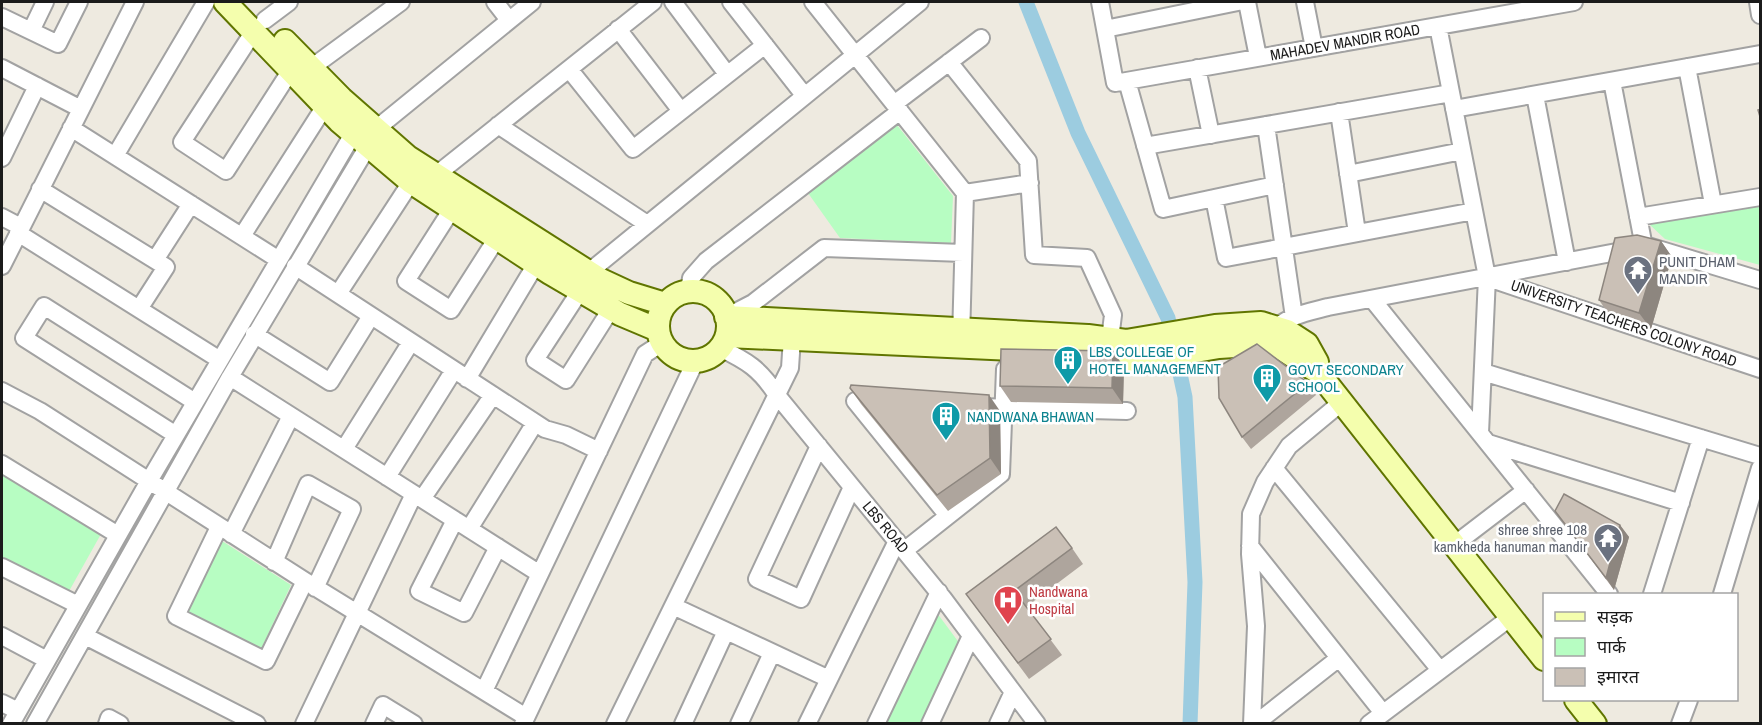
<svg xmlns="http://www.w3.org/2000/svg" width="1762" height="725" font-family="'Archivo Narrow','Noto Sans Devanagari',sans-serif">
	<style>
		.park { fill: #b7fdc2 }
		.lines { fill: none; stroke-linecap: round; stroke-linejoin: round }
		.canal { stroke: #9ccce0; stroke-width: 15 }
		.street-casing { stroke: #a2a2a2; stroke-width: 20 }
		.secondary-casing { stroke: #607500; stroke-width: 26 }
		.street { stroke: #fff; stroke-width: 16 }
		.secondary { stroke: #f4fead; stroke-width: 22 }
		.wall { fill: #aea59d }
		.shaded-wall { fill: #8d867f }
		.building { fill: #cac0b6; stroke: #8d867f; stroke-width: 1.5 }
		.labels { text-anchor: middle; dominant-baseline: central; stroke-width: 5; stroke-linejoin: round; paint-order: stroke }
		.street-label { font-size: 15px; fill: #1b1b1b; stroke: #fff }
		.worship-label { font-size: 15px; fill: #5b616d; stroke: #fff; text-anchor: start }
		.culture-label { font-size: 15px; fill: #0d838f; stroke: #fff; text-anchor: start }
		.health-label { font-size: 15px; fill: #be3a42; stroke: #fff; text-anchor: start }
	</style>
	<rect width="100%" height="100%" fill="#eeeae0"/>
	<!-- park -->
	<path class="park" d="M897,125L953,196L951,243L840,238L808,193Z
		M1760,200V265L1665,239L1649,224L1662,218Z
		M2,473L101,534L68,593L2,561Z
		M222,541L291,585L261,649L186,611Z
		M937,613L960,644L922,723H892L886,721Z"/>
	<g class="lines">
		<!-- canal -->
		<path class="canal" d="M1026,2L1078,133L1168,318L1185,397L1195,582L1190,724"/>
		<!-- street casing -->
		<g class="street-casing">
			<path id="street" d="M495,2L509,20
				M673,2L727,74
				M731,2L804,95
				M813,2L965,193L961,339
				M1100,2L1115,83L1574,2
				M1247,2L1258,57
				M1305,2L1314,48
				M1758,2L1760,15
				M2,17L58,44L79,2
				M265,20L289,2
				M1438,26L1487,277L1480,433
				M618,29L681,111
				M1105,29L1238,2
				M31,31L45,2
				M254,31L182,142L226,171L291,70
				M949,62L1028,161L1034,255L1087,258L1113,315L1110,339
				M1687,67L1713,204
				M2,68L81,109
				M311,68L401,2
				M1197,68L1211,135
				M569,69L633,149L765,45
				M1127,81L1163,209L1275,185
				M1612,81L1644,247
				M1535,95L1567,262
				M894,104L981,38
				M1454,109L1760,54
				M1339,112L1357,233
				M498,125L647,224
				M1266,125L1294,317
				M71,128L279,260
				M1145,146L1451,93
				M115,156L206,2
				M2,158L37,86
				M1348,174L1462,151
				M436,175L653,2
				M40,189L166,267L139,309
				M965,193L1030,183
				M1214,198L1226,258L1474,211
				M452,209L406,281L451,310L497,238
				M2,217L21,227
				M1638,217L1760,197
				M18,233L220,360
				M242,236L325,106
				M155,260L191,204
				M2,266L135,2
				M295,266L545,429L566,435L599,451
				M589,272L920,2
				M1488,278L1760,369
				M580,291L535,360L566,380L611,309
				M689,291L691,278L706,261L900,111
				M338,294L411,182
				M1372,299L1609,594
				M726,317L753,303L824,248L963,253
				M1272,333C1284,316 1309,312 1328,307L1648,246L1760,280
				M254,334L330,382L371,316
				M720,348C747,361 760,369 776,394L943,598L1037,724
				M1483,372L1760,456
				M230,377L540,574
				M467,379L536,264
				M2,391L40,411L305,581L526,717
				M881,402L855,401L948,516
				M978,407L1127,411
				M176,435L24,338L44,306L195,402
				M1488,443L1681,503
				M819,446L757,579L801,599L852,487
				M344,449L411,342
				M2,464L118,535
				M1274,468L1440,670
				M387,477L454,370
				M422,499L493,395
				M455,520L419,591L464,613L498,547
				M219,527L176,616L266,661L305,581
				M469,529L535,423
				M231,534L291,416
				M1454,545L1526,490
				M1250,546L1383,713
				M905,550L1001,474L1005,369
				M274,562L308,484L352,509L315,588
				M2,567L78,605
				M1652,594L1701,438
				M1722,594L1760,468
				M673,606L829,679
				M2,636L47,660
				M85,636L257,724
				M484,691L645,354L662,343
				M2,703L18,711
				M11,724L149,481L353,134L363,131
				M35,724L230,377L368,146L376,129L532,2
				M107,724L109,718L120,724
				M304,724L414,494
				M374,724L383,705L414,724
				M523,724L696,360
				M615,724L790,368L792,338
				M683,724L726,631
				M739,724L772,653
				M807,724L897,541
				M876,724L939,592
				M930,724L971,636
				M998,724L1013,692
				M1252,724L1256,626L1250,554L1251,514L1265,482L1289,446L1342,402
				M1255,724L1339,658
				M1369,724L1511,617
				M1680,724L1689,700"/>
		</g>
		<!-- secondary casing -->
		<g class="secondary-casing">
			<path id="secondary" d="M225,2L339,121L411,182L550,273L620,314L658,330
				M285,41L342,99L408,157L601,280L629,293L665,304
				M658 326a35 35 0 1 1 70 0a35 35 0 1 1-70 0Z
				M726,317L1088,336L1126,341L1215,326L1261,323L1287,331L1307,344L1317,362L1318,372
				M727,336L1081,352L1131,362L1219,347L1265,344L1279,347L1318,372L1544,659
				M1576,700L1595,724"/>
		</g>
		<!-- street -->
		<use href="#street" class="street"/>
		<!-- secondary -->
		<use href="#secondary" class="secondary"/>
	</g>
	<!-- wall -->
	<path class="wall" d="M1661,241L1672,257L1651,329L1610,316L1599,300Z
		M1124,367L1123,404L1011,402L1000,386Z
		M1308,383L1316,395L1251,449L1242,437Z
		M850,388L1000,411L1001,474L948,511L861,404Z
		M1555,511L1620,525L1629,537L1614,590Z
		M1072,548L1083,564L1026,607L1062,655L1029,679L966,594Z"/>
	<!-- shaded-wall -->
	<path class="shaded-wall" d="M1661,241L1672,257L1651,329L1639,313Z
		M1113,351L1124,367L1123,404L1112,388Z
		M989,395L1000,411L1001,474L990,458Z
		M1620,525L1629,537L1614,590L1606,578Z"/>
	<!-- building -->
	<path class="building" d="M1761,109V120L1758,110Z
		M1637,235L1661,241L1639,313L1599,300L1615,238Z
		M1257,344L1308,383L1242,437L1219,398L1218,367Z
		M1001,349L1113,351L1112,388L1000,386Z
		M851,385L989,395L990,458L937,495L850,388Z
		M1564,494L1620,525L1606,578L1555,511Z
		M1056,527L1072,548L1014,591L1051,639L1018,663L966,594Z"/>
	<!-- icons -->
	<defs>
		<g id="temple-pin" transform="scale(1.5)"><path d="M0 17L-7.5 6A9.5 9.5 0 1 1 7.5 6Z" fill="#6b7280" stroke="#fff"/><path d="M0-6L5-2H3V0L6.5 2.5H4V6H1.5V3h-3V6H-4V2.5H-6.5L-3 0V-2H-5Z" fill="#fff"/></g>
		<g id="building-pin" transform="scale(1.5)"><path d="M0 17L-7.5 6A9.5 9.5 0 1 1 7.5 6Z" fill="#0f9aa8" stroke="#fff"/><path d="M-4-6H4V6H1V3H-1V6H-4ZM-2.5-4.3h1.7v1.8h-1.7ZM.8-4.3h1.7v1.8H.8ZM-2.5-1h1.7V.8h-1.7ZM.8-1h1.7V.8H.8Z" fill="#fff"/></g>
		<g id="hospital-pin" transform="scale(1.5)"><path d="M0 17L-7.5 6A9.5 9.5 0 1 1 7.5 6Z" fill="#e0444e" stroke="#fff"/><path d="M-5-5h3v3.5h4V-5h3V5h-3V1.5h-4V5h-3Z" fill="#fff"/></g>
	</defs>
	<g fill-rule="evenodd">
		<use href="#temple-pin" x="1638" y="270"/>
		<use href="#building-pin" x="1068" y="360"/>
		<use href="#building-pin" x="1267" y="378"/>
		<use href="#building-pin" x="946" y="416"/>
		<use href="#temple-pin" x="1608" y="538"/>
		<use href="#hospital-pin" x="1008" y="600"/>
	</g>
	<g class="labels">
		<!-- street labels -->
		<g class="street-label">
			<text transform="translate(1345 42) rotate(-10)">MAHADEV MANDIR ROAD</text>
			<text transform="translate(1624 323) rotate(19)">UNIVERSITY TEACHERS COLONY ROAD</text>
			<text transform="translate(886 527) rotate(50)">LBS ROAD</text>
		</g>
		<!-- worship labels -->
		<g class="worship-label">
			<text x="1659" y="261">PUNIT DHAM<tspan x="1659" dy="17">MANDIR</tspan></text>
			<text x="1587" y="529" text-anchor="end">shree shree 108<tspan x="1587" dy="17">kamkheda hanuman mandir</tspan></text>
		</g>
		<!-- culture labels -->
		<g class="culture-label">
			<text x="1089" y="351">LBS COLLEGE OF<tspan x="1089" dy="17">HOTEL MANAGEMENT</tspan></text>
			<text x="1288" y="369">GOVT SECONDARY<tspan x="1288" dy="17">SCHOOL</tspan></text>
			<text x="967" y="416">NANDWANA BHAWAN</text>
		</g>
		<!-- health labels -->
		<g class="health-label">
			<text x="1029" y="591">Nandwana<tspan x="1029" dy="17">Hospital</tspan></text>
		</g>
	</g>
	<!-- border -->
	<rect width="1762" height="725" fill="none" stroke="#1b1b1b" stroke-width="6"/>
	<!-- legend -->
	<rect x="1543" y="593" width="195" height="108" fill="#ffffff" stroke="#a4a4a4" stroke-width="1.5"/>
	<rect x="1555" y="612" width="30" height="9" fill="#f4fead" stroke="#a4a4a4" stroke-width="1.5"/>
	<text x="1597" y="623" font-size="18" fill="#1b1b1b">सड़क</text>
	<rect x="1555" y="638" width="30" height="18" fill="#b7fdc2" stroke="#a4a4a4" stroke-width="1.5"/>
	<text x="1597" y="653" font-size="18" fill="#1b1b1b">पार्क</text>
	<rect x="1555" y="668" width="30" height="18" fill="#cac0b6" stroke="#a4a4a4" stroke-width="1.5"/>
	<text x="1597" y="683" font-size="18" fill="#1b1b1b">इमारत</text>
</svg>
